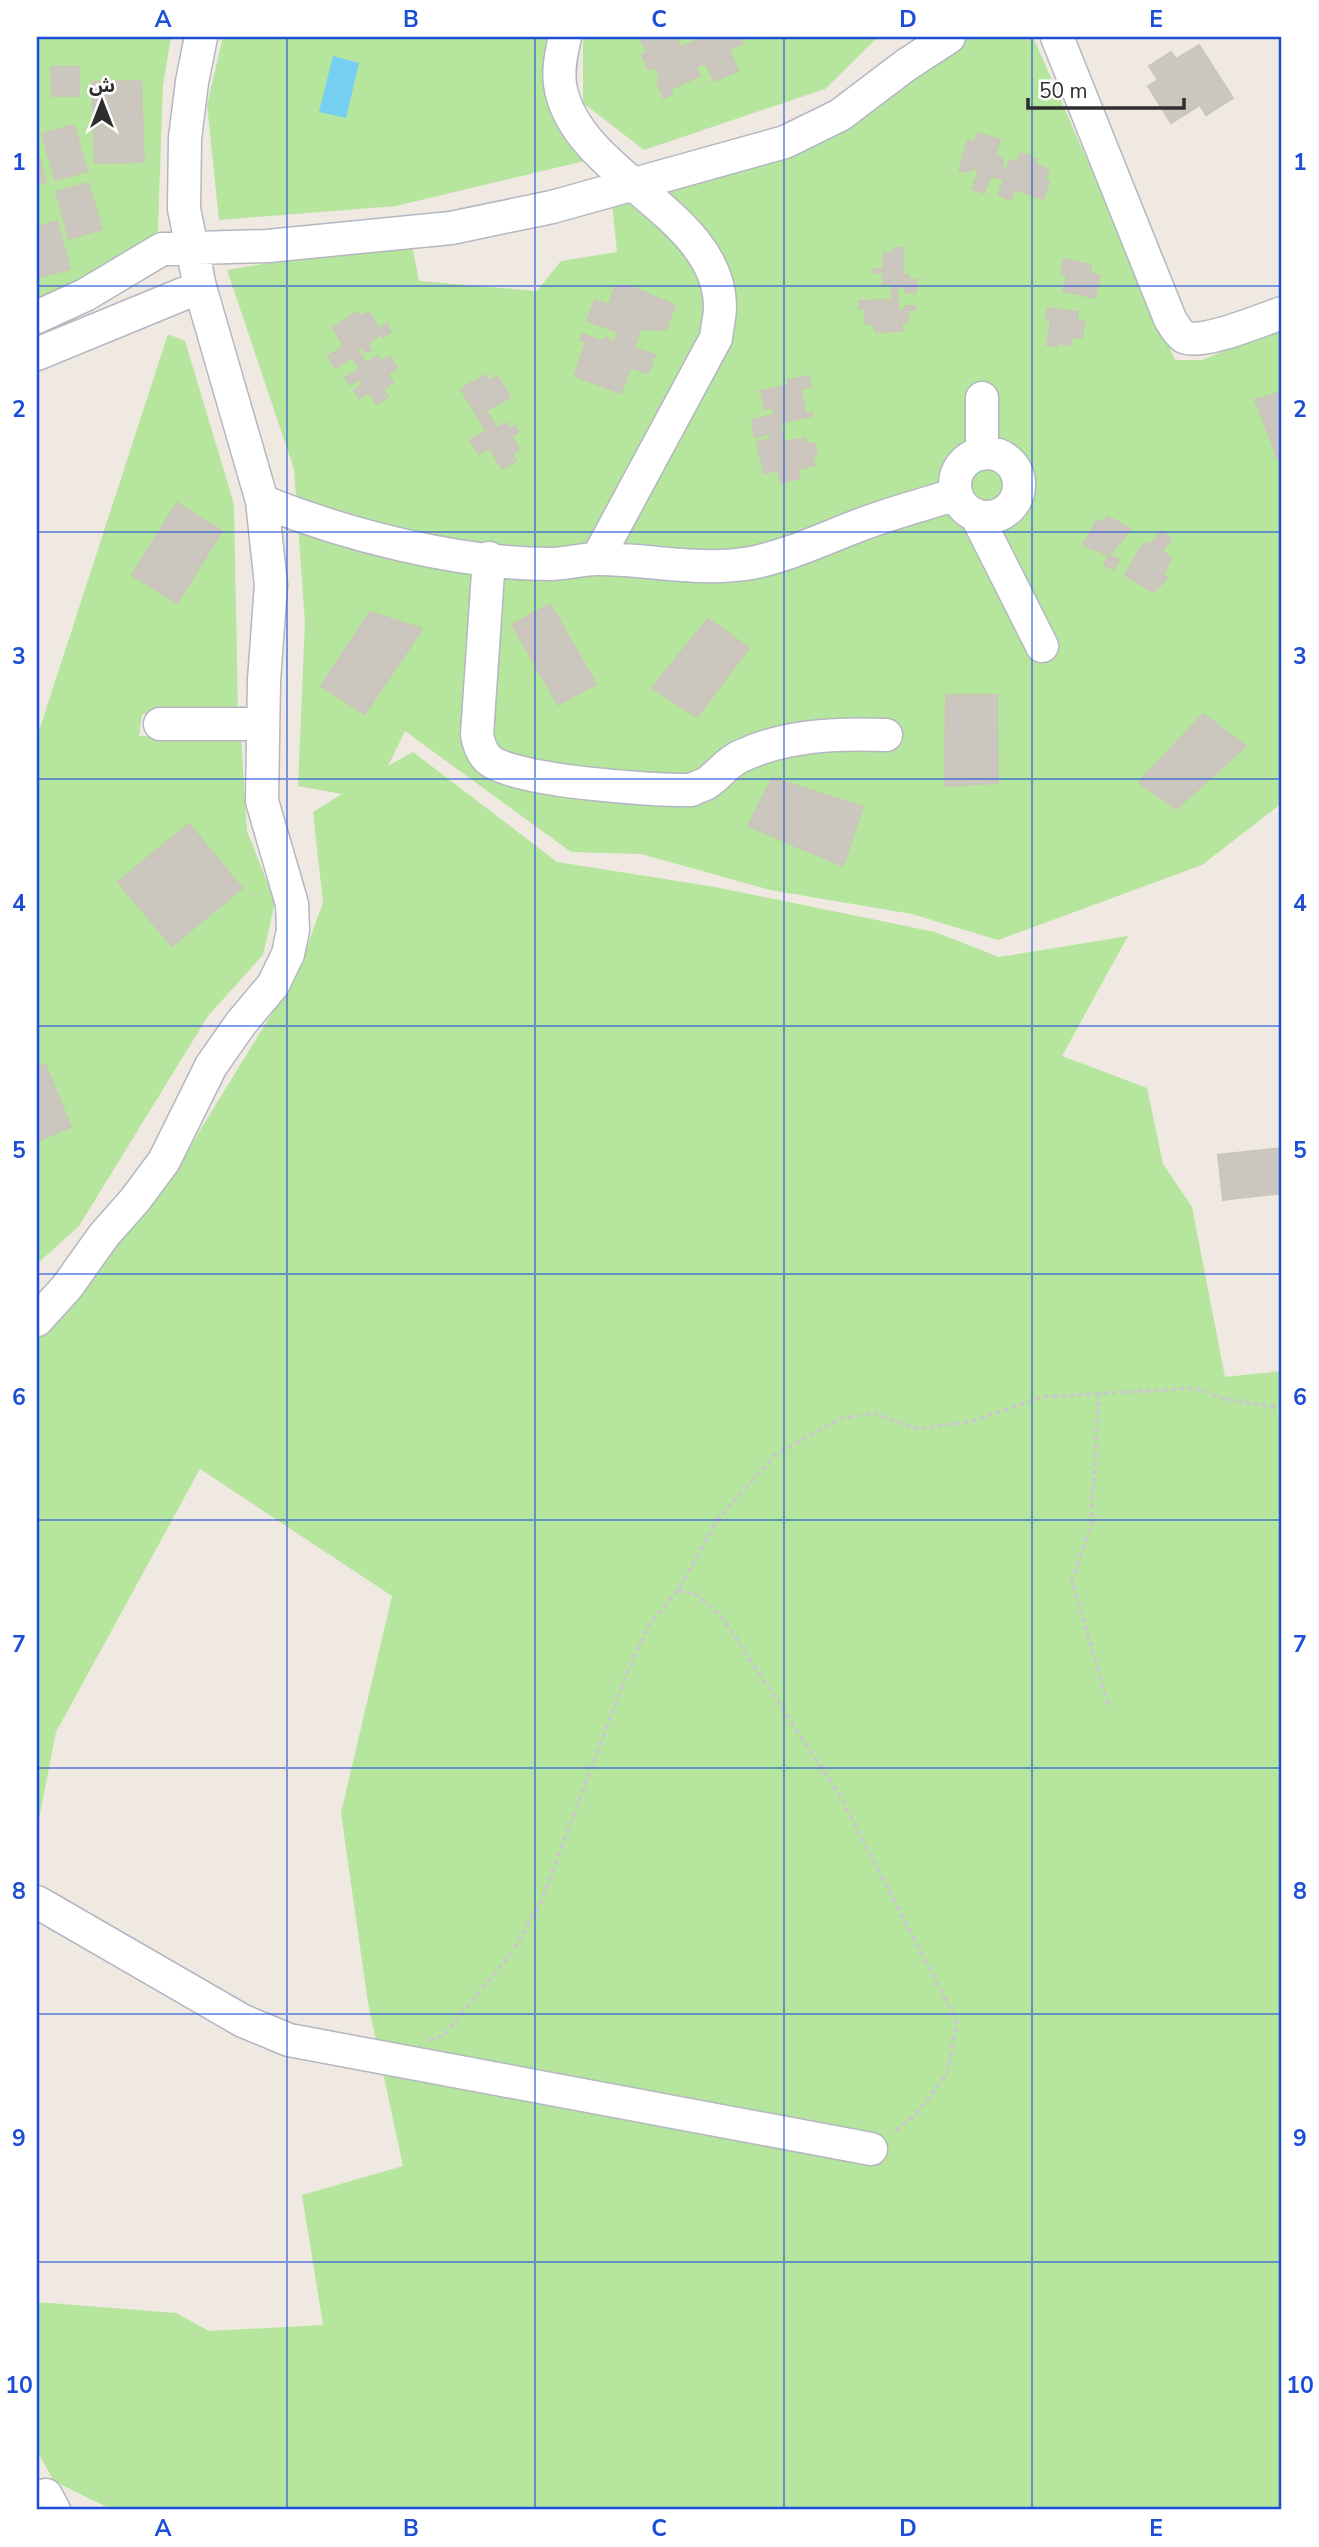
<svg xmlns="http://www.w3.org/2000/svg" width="1319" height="2547" font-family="'Nunito Sans','Noto Sans Arabic',sans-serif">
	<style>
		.green { fill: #b6e59e }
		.water { fill: #75cff0 }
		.building { fill: #cbc7bf; stroke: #cbc5ba; stroke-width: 2 }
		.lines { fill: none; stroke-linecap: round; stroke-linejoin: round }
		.minor-casing { stroke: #b4b7c1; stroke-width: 35 }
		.path { stroke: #c9c9c9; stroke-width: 3.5; stroke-dasharray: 5 3.5; stroke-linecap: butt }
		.minor { stroke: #fff; stroke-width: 32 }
		.grid { fill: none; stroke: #1d4ed8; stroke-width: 2; stroke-opacity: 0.55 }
		.neatline { fill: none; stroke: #1d4ed8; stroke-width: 2.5 }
		.grid-label { font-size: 23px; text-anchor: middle; font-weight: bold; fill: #1d4ed8 }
	</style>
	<rect width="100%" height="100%" fill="#efe9e1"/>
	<!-- green -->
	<path class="green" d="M37,37H171L163,85L158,228L162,249L170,265L59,328L37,336Z
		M223,37H551L601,157L396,206L219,220L207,105Z
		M583,37H878L825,89L644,150L583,103Z
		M961,37H1033L1175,360H1202L1282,328V803L1202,865L998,940L912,914L770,890L641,854L571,852L405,731L388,766L413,752L557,862L715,887L935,932L999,957L1128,936L1062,1056L1147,1088L1163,1164L1192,1207L1225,1377L1282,1371V2510H113L54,2481L37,2451V2302L176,2313L209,2331L323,2325L302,2195L403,2166L368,2003L341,1813L392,1596L200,1469L56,1732L37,1829V1337L167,1184L298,971L323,903L313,812L342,794L298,786L305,622L294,469L227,270L411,239L419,281L537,291L561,261L617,252L611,195L821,144L841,110Z
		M168,334L185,341L234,504L238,713L142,714L139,736H241L247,831L275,902L263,955L208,1016L79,1226L37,1264V737Z"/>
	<!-- water -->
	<path class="water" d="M333,56L359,63L346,118L319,112Z"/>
	<!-- building -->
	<path class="building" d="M640,37H676L680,47L705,37H740L743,44L729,49L738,71L714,81L706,63L696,67L700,76L670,89L672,95L664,98L657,82L660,77L655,67L649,70L642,55L647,53Z
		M1199,45L1233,98L1206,115L1200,105L1171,123L1148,86L1158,80L1149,66L1171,52L1176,59Z
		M51,67H79V96H52Z
		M141,81L144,162L95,163L92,82Z
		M74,125L87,171L55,180L42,134Z
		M977,133L1000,140L994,159L998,156L1003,159L1002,168L1007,169L1010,160L1017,163L1020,153L1037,159L1035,165L1049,170L1045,180L1049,182L1043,199L1015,189L1011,200L998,195L1004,180L991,176L984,193L972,189L979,170L972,168L968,172L959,170L968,140L975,142Z
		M37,150L46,182L37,185Z
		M88,183L102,229L69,239L56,192Z
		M57,221L70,269L40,277L37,265V227Z
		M894,248H903V275H909L910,280H917L915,294L906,292L903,286H897L898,310H905V306H915V310H908V322H902V331L875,332L874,324H866L865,308L859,309V301L892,300V284H883V272L874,273V269H883V254H891Z
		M1064,259L1091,265L1090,273L1100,276L1095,298L1063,291L1067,275L1061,273Z
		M615,286H629L675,305L666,329H641L634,348L655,355L648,373L631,367L621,393L574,376L586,342L580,340L582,334L601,341L607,338L613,342V345L618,332L587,321L595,300L609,305Z
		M1048,308L1078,312L1077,321H1084L1082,338L1072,337L1071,345L1057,343V347L1047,345L1051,320H1046Z
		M358,312L361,317L369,312L379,329L387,324L391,332L383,337L381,334L367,344L371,350L365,352L361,347L357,349L366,363L378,356L381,361L390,356L397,368L388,374L393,383L383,389L388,397L377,404L369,392L359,398L354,390L363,385L359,379L350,385L345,378L360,369L352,357L335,368L328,356L344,346L333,328Z
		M485,375L489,381L497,376L510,397L486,411L497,428L507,423L510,429L515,426L519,432L512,436L519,449L512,454L516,461L502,469L490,448L479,454L470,440L486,431L461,389Z
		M808,376L811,387L800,389L806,415L812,413V416L780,423L784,442L805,438L806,444L815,443L817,453L812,454L815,465L798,469L800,478L781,483L778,470L764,473L757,442L771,439L770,434L755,437L752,420L774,415L772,407L765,409L761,391L789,385L788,380Z
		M1282,392V458L1278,459L1255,400Z
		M177,503L222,531L177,603L132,575Z
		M1108,517L1131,529L1109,555L1083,545L1097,520L1104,522Z
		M1162,531L1171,539L1162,550L1171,558L1163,576L1168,578L1153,592L1125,575L1144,543L1150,545Z
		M1109,555L1119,560L1114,569L1104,565Z
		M550,604L596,684L558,705L512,625Z
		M370,612L422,629L365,714L321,686Z
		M708,619L749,648L697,717L652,688Z
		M946,695H997L998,783L945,786Z
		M1203,714L1246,746L1176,809L1139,782Z
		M772,778L863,807L843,866L748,826Z
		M189,824L242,888L172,946L118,882Z
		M45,1064L71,1127L37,1141V1067Z
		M1282,1148V1193L1223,1200L1218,1155Z"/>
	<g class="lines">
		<!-- minor casing -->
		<g class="minor-casing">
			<path id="minor" d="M565,37C561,54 557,73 561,90C580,177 719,214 720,306C720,317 717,328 716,338L597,559
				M1057,37L1170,319C1173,324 1178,333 1184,337C1200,346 1264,319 1282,313
				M37,317L85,295L162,249L268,246L451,228L552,207L785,142L840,115L906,65L949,37
				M37,354L200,287
				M982,398V454
				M955 485a32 32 0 1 1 64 0a32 32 0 1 1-64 0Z
				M262,501C345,535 460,564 550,564C566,564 582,559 598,559C649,559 699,572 751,563C791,555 827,537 865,523C895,512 926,504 956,494
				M976,515L1042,646
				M489,558L477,735C479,744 481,752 488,759C510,781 657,791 692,790C696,787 702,786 707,783C719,775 727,762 741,756C786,735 838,733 886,735
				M160,724H263
				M37,1320L67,1287L104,1235L135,1200L164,1161L211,1066L241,1023L273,985L288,954L293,930L292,904L262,801L264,680L271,585L262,501L200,287L184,209L185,138L192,82L201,37
				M37,1902L243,2021L289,2040L871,2149
				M46,2495L54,2510"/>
		</g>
		<!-- path -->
		<path class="path" d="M1099,1393L1091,1525L1072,1580L1109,1708
			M678,1590L697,1595L721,1616L839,1794L957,2022L947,2074L915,2115L892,2133
			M429,2040L443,2036L511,1954L541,1902L626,1676L648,1626L678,1590L718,1519L775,1455L840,1419L874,1413L916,1429L973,1421L1042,1397L1195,1388L1225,1399L1282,1408"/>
		<!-- minor -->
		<use href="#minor" class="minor"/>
	</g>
	<!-- grid -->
	<path class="grid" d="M287,37V2510M535,37V2510M784,37V2510M1032,37V2510M37,286H1282M37,532H1282M37,779H1282M37,1026H1282M37,1274H1282M37,1520H1282M37,1768H1282M37,2014H1282M37,2262H1282"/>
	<!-- border -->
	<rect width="1319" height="2547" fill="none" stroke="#ffffff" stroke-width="77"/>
	<!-- north arrow -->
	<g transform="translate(102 102)" stroke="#ffffff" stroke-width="5" paint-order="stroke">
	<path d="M0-5L12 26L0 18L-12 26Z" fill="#2e2e2e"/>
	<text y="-10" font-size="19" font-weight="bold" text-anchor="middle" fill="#2e2e2e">ش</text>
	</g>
	<!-- scale -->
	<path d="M1028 98v10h156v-10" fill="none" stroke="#2e2e2e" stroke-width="3.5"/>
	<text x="1039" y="98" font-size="21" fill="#2e2e2e" stroke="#ffffff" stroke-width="5" paint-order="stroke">50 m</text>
	<rect x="38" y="38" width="1242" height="2470" class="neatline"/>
	<g class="grid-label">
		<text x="163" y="27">A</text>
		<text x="411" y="27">B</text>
		<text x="659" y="27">C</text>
		<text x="908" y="27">D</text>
		<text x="1156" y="27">E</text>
		<text x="19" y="170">1</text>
		<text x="1300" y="170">1</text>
		<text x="19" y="417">2</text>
		<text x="1300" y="417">2</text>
		<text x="19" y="664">3</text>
		<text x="1300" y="664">3</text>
		<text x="19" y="911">4</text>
		<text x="1300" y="911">4</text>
		<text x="19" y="1158">5</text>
		<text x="1300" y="1158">5</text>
		<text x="19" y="1405">6</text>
		<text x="1300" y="1405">6</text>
		<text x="19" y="1652">7</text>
		<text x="1300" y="1652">7</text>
		<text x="19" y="1899">8</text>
		<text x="1300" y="1899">8</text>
		<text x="19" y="2146">9</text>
		<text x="1300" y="2146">9</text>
		<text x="19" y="2393">10</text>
		<text x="1300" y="2393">10</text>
		<text x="163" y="2536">A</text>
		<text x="411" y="2536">B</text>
		<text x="659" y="2536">C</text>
		<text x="908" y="2536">D</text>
		<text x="1156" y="2536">E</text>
	</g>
</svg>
